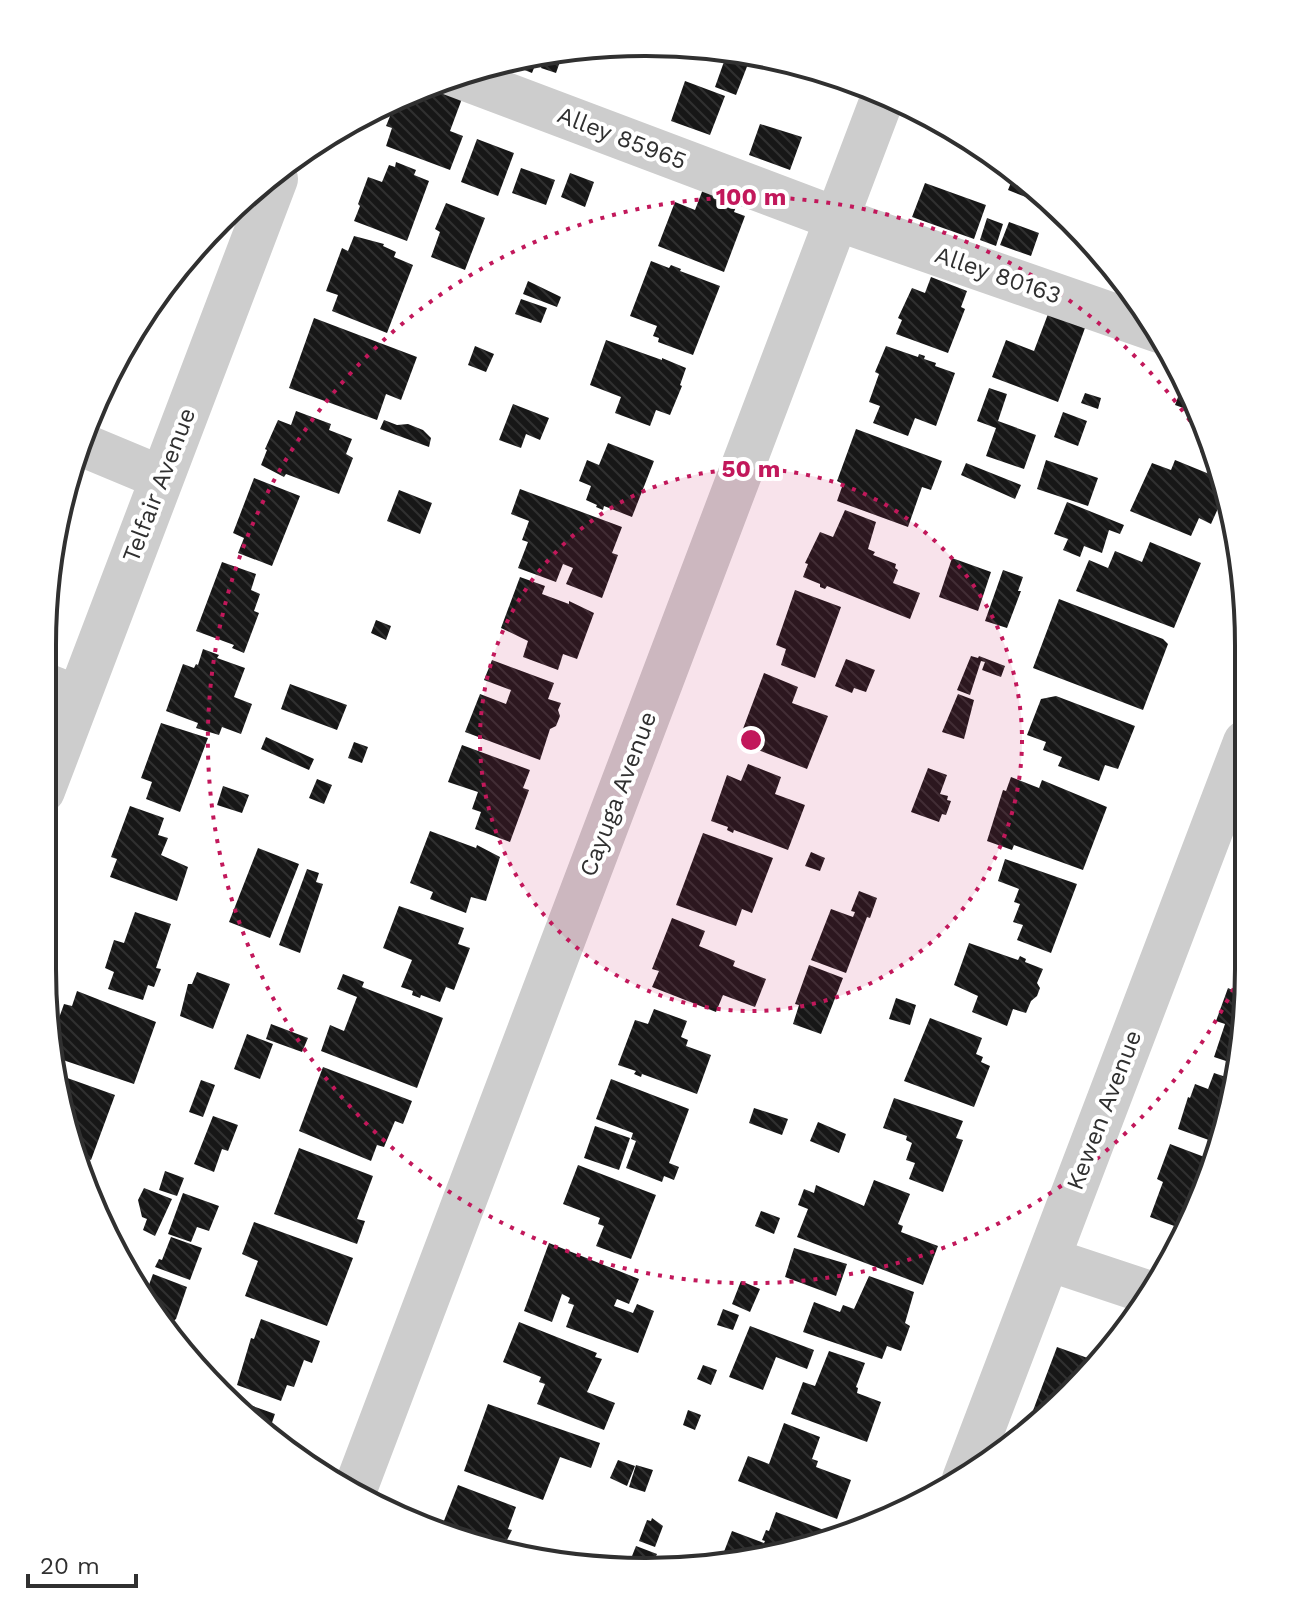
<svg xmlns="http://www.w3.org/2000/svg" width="1291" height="1614" font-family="'Work Sans',sans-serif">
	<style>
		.building { fill: url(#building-back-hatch) }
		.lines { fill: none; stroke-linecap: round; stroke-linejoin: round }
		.minor { stroke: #cdcdcd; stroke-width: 44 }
		.ring { fill: none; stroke: #c2185b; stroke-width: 4; stroke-dasharray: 4 8 }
		.labels { text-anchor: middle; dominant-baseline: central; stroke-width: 8; stroke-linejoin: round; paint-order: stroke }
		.street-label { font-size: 24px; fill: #303030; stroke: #fff }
		.rim { fill: none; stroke: #303030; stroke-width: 4 }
		.centre { fill: #c2185b; stroke: #fff; stroke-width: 4 }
		.ring-label { font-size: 24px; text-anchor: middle; font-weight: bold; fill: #c2185b; stroke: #fff; stroke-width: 8; stroke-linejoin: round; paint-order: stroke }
	</style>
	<defs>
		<pattern id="building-back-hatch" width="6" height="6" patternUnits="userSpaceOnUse" patternTransform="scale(2)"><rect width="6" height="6" fill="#171717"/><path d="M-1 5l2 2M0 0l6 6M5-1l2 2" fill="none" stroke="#303030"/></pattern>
	</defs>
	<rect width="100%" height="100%" fill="#fff"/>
	<!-- building -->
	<path class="building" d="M591,46L587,55L568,47Z
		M550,51L562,56L556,73L541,68L547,52Z
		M540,53L532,73L504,62Z
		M726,56L748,64L736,95L715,87Z
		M783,60L802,63H803L801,68Z
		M685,81L725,96L710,135L671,121Z
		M430,84L463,96L450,131L463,136L450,170L386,146L392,128L386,126L397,99Z
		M760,124L802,137L790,170L749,155Z
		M947,126L975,143V145L944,133Z
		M477,139L514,153L498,196L461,182Z
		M396,162L416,170L414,175L429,181L407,241L354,221L360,206L358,204L368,177L382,182L389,165L395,167Z
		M521,168L555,180L546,205L512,193Z
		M1016,170L1044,196L1041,203L1008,190Z
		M570,173L594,182L585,207L561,197Z
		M925,183L986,205L974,239L912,217Z
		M705,184L740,197L734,212L745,216L724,272L658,246L675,202L695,210Z
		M446,203L485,218L465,270L431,257L440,232L435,229Z
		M987,218L1003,224L996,246L980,240Z
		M1009,222L1039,233L1031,256L1000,245Z
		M354,236L384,244L383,246L396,252L394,257L413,265L387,333L332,311L338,295L326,291L342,248L348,251Z
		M651,261L669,268L671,265L681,269L680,271L720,286L693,355L658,342L659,338L653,336L657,326L630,316Z
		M1110,265L1113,267L1126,285L1105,279Z
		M931,277L967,291L961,307L965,309L948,353L896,334L902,320L898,318L912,288L925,293Z
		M528,281L561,297L557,307L523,294Z
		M521,299L547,308L541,323L515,314Z
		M1048,314L1085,328L1058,402L992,377L1006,340L1034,351Z
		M314,318L417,357L401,400L386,394L377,420L289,388Z
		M606,340L662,360V358L686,368L680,385L682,386L670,415L656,410L650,426L615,413L621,397L590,385Z
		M475,346L494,354L486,372L468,365Z
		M886,346L918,357L919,354L925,356L924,359L936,363L935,366L955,373L936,426L915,418L908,436L873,423L880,406L869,402L879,374L875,372Z
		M1184,381L1190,396L1197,413L1175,405Z
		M989,388L1007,394L998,421L1036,435L1024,469L986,456L996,428L977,421Z
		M1085,393L1101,398L1098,409L1081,403Z
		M513,404L549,418L540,440L526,434L521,448L499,440Z
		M296,411L331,424L329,430L352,439L346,454L353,458L339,494L286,474L284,477L261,465L267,450L265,449L278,420L291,425Z
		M1063,412L1087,421L1078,446L1054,437Z
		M384,420L397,425L408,424L423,430L431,438L429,447L380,429Z
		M856,429L942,461L931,490L922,487L908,527L837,501L843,484L837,481Z
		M1206,436L1209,443L1216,458L1200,452Z
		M608,443L654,461L632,517L604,506L603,510L596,507L597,505L586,500L591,486L579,481L587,460L599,465Z
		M1046,460L1098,478L1088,506L1037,489Z
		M1175,460L1224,480L1226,483L1221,494L1224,495L1211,524L1199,518L1191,536L1130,511L1152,463L1171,470Z
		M966,463L1021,485L1015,499L961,475Z
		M254,478L300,496L272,566L238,553L244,538L233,533Z
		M520,489L622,527L612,553L618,555L602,598L566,584L573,568L563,564L556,582L518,568L528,542L522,540L529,521L511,514Z
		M399,490L432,503L420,534L387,521Z
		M1067,502L1124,525L1120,534L1109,530L1102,553L1084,546L1080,557L1063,550L1068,539L1054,534Z
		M845,510L876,522L868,549L875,552L873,555L896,564L895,568L898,570L893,583L920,593L910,619L827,586L825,589L820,587V584L803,577L808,564L805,563L820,532L833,537Z
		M1150,542L1201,563L1174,628L1076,591L1089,560L1108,568L1115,551L1142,562Z
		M952,558L991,572L978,611L939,597Z
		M222,562L256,574L251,590L260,594L254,611L259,613L244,653L232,648L234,645L196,631Z
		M1003,570L1023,577L1018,591H1021L1007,628L985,621Z
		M520,577L545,586L542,594L569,604V601L594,613L577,659L563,654L558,670L523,657L528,641L501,628Z
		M795,590L841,607L815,678L781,665L786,649L776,645Z
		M1059,599L1163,639L1168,644L1143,710L1033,668Z
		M376,620L391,626L386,640L371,633Z
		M203,649L219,655L217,658L245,668L234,697L252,704L241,734L222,727L219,735L196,728L198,723L166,711L183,664L194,668L196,664L198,665Z
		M971,656L978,658L979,656L1005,666L1001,677L982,670L985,662L981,661L970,695L957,690Z
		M846,659L875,670L866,692L854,688L852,693L835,686Z
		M492,660L554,683L548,699L561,703L558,710L560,716L556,726L550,729L540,760L465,732L480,694L506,704L511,690L484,680Z
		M764,673L798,687L792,703L828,716L807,769L738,742Z
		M290,684L347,705L337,730L281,709Z
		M958,694L974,700L964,739L942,732Z
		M1056,696L1135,726L1118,769L1105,765L1099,781L1058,766L1062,757L1043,750L1046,742L1027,735L1041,699Z
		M161,723L208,738L180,812L146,799L152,782L141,778Z
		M266,737L314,759L309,770L261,749Z
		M354,742L368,747L362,763L348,758Z
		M462,745L530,770L523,788L529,790L510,842L475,829L481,812L472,809L478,792L448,782Z
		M748,764L781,777L775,794L805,805L788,850L734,830L733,833L727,830L728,827L711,821L727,775L741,781Z
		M928,768L947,775L940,794L948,796L947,800L951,801L946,815L942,814L939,822L911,812Z
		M1011,777L1039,788L1042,780L1107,807L1083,870L1014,845L1012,850L987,841L1003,790L1006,791Z
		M317,779L332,785L324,804L309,798Z
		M223,786L249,795L242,813L217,805Z
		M130,806L164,818L158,835L168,838L161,855L188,867L177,901L110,877L117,859L111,857Z
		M430,831L476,848L477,845L500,857L486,901L471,897L466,913L430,899L433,892L410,883Z
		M703,833L773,858L752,913L742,909L736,926L676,905Z
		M258,848L299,864L270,938L229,922Z
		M811,852L825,858L820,871L805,866Z
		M1005,859L1077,884L1051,953L1017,940L1023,925L1013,922L1020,904L1014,902L1019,889L998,881Z
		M307,869L319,873L316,882L323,884L300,953L279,945Z
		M859,891L877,898L870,918L867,917L846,973L811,960L831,909L853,917L855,912L851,911Z
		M399,906L464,928L458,944L470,948L454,990L446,987L440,1002L421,995L420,998L412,995L413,991L401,987L412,960L383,948Z
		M135,912L171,924L156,968L161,969L154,987L148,985L143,1000L108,989L114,972L105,968L114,940L124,943Z
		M672,918L705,931L699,946L735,961L733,966L766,979L755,1007L723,995L716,1012L652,987L659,971L652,969Z
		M969,943L1018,960L1020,956L1026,959L1025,962L1043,969L1037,983L1040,988L1037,996L1031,1001L1026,1013L1013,1009L1007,1026L972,1012L978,996L954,985Z
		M1240,958V977L1233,975Z
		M809,965L843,978L821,1034L793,1024L799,1005L795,1004Z
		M197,972L230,984L213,1029L180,1016L188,984H192Z
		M343,974L364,982L362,987L443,1018L417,1088L321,1051L330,1025L344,1031L357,997L337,989Z
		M1228,988L1239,993L1238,1065L1214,1057L1225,1024L1216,1021Z
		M77,991L156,1022L134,1084L54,1057L50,1030L54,1032L64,1004L72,1006Z
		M896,998L916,1005L910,1025L889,1019Z
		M654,1009L687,1021L681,1037L688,1040L686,1046L711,1055L697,1094L642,1074L641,1077L634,1074L636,1071L618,1065L635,1020L648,1024Z
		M930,1018L982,1038L976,1054L983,1057L981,1062L990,1066L974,1107L904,1081Z
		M271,1024L308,1038L302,1052L266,1039Z
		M247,1034L273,1044L260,1079L234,1069Z
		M323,1067L412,1101L403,1124L395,1121L384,1147L377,1145L371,1161L299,1131Z
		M1214,1073L1238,1081L1220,1144L1178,1129L1188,1097L1190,1098L1195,1084L1208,1089Z
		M56,1074L115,1095L91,1160L75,1154L62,1124Z
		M611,1079L689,1109L669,1163L679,1167L674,1180L664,1176L662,1182L626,1168L636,1141L631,1139L633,1133L596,1119Z
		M201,1080L215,1085L203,1117L189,1112Z
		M894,1098L963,1121L956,1138L963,1140L943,1192L909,1179L915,1163L906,1160L912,1143L906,1140L907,1136L883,1128Z
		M754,1108L788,1119L782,1135L749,1123Z
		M213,1116L238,1125L228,1151L222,1149L214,1172L194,1164Z
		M818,1122L846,1134L839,1153L810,1141Z
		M595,1126L630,1138L619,1170L584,1158Z
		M1170,1144L1215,1161L1203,1199L1195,1215L1183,1210L1177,1227L1150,1217L1163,1182L1157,1179Z
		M299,1148L373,1176L357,1219L365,1221L357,1244L274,1214Z
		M578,1165L656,1195L631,1259L596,1246L604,1226L598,1224L600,1218L563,1204Z
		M165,1171L184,1178L177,1196L159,1190Z
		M874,1180L910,1194L898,1224L903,1226L901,1232L938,1246L923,1285L797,1237L808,1209L798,1205L804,1189L814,1193L816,1185L864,1206Z
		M144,1188L172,1199L155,1236L143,1230L147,1219L142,1217L138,1200Z
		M183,1193L219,1206L209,1231L197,1227L191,1242L168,1234Z
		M761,1211L780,1218L774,1234L755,1226Z
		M254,1222L353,1258L327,1326L245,1296L258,1261L242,1254Z
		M171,1237L202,1248L190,1280L155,1267L159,1259L162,1260Z
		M549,1243L639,1279L629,1304L617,1299L614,1306L633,1313L637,1304L654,1311L638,1353L566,1327L574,1305L568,1303L570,1298L562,1294L552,1322L524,1311Z
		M794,1248L847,1264L836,1296L785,1277Z
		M153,1274L187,1287L176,1319L168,1325L163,1323L144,1298Z
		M869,1276L914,1292L905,1323L910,1326L901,1351L887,1346L882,1359L803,1332L814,1302L840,1312L843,1305L854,1309Z
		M741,1281L760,1289L750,1312L732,1304Z
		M723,1309L739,1315L733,1330L717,1325Z
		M261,1319L320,1341L312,1363L304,1360L294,1387L287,1385L281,1401L237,1385L251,1338L254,1339Z
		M519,1322L597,1353L595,1357L602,1359L587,1392L615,1403L604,1430L537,1404L545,1384L539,1382L541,1377L503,1362Z
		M750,1326L814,1350L807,1369L776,1357L763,1390L729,1377Z
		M1057,1347L1096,1361L1095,1364L1044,1422L1023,1437Z
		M829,1351L865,1363L856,1387L858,1388L857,1393L881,1402L867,1442L791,1414L803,1382L815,1386Z
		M703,1365L717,1370L711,1385L697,1379Z
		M217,1393L275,1414L269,1431L276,1433L274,1438Z
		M488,1404L600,1443L591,1468L560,1457L543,1500L464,1471Z
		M688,1410L701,1415L695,1430L683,1425Z
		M784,1423L820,1437L812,1459L818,1461L816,1467L851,1480L837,1519L738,1481L748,1456L769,1464Z
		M618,1460L635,1466L627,1486L610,1478Z
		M636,1465L653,1470L645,1492L629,1487Z
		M458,1485L516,1507L508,1529L512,1530L507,1540L504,1539L499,1553L489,1551L440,1531Z
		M776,1512L832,1533L829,1540L801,1552L720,1562L732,1531L764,1543L765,1541L762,1540L766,1530L769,1531Z
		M652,1518L663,1526L655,1547L639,1541L647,1520L651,1521Z
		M636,1546L657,1554L652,1565L632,1556Z"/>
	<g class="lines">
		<!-- minor -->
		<path class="minor" d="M452,74L837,219L1159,331
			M78,443L162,478
			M43,684L78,698
			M43,791L276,179
			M1048,1259L1153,1294
			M964,1479L1245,742
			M353,1495L884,94"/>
	</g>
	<!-- distance rings -->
	<circle cx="751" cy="740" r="271" fill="#c2185b" fill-opacity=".12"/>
	<g class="ring">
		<circle cx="751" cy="740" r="271"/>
		<path d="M1239 978A543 543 0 1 1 1216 460"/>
	</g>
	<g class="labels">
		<!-- street labels -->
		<g class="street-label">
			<text transform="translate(622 138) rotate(21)">Alley 85965</text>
			<text transform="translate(998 275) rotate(19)">Alley 80163</text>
			<text transform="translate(159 485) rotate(-69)">Telfair Avenue</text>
			<text transform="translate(618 794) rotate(-69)">Cayuga Avenue</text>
			<text transform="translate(1104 1110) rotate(-69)">Kewen Avenue</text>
		</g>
	</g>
	<!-- crop -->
	<path d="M0 0H1291V1614H0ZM645 56H646A589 589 0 0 1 1235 645V969A589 589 0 0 1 646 1558H645A589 589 0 0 1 56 969V645A589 589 0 0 1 645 56Z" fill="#fff" fill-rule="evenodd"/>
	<path class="rim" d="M645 56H646A589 589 0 0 1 1235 645V969A589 589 0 0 1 646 1558H645A589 589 0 0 1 56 969V645A589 589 0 0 1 645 56Z"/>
	<circle cx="751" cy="740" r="12" class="centre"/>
	<g class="ring-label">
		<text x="751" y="205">100 m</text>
		<text x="751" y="477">50 m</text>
	</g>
	<!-- scale -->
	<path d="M28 1574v12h108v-12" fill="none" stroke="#303030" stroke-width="4"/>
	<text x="40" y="1574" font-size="24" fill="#303030" stroke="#ffffff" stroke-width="6" paint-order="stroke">20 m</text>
</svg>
